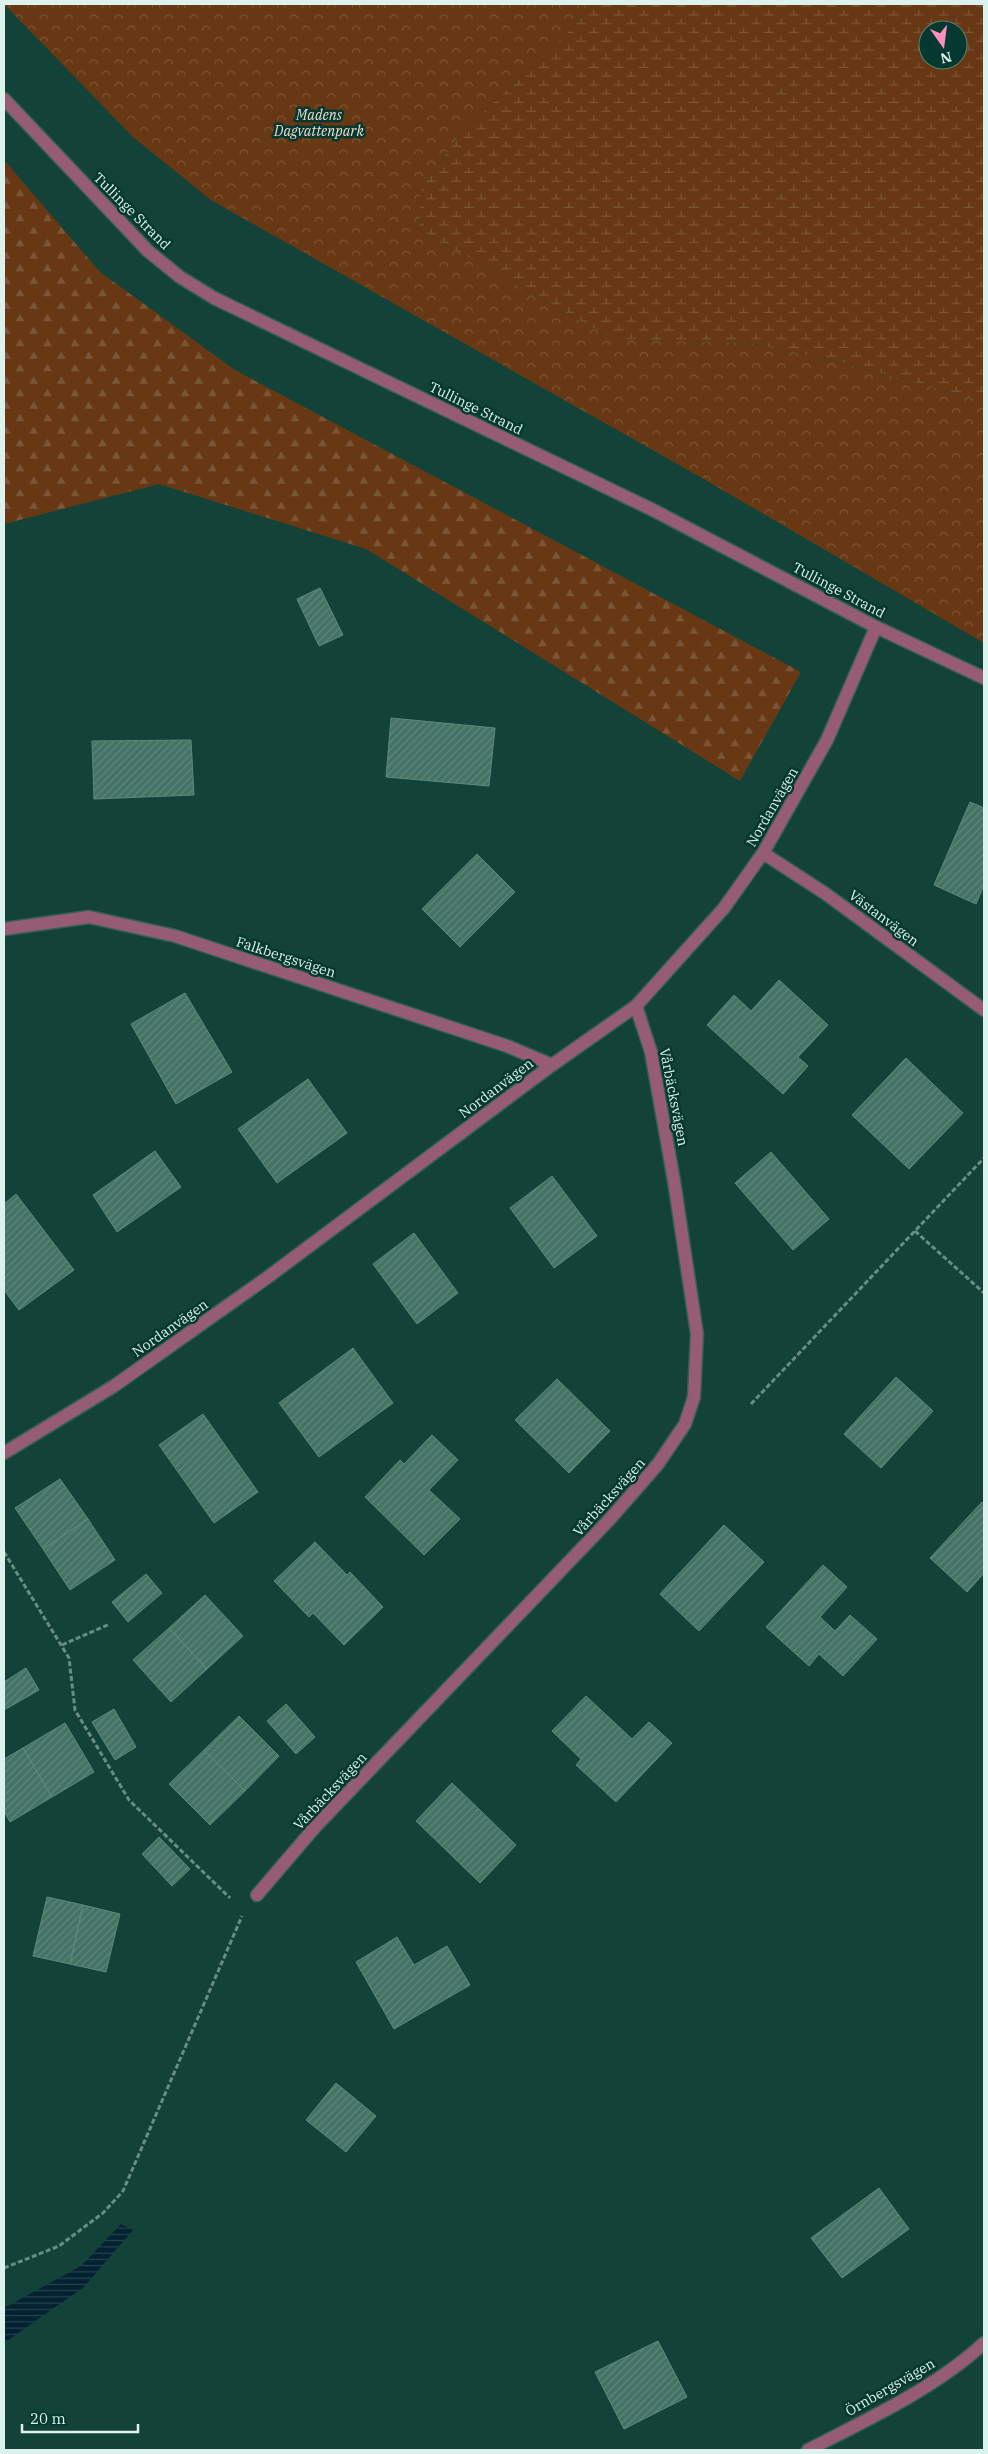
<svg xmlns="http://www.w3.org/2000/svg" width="988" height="2454" font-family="'IBM Plex Serif',serif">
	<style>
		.forest { fill: url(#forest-firs) }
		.wetland { fill: url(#wetland-marsh); fill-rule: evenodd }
		.park { fill: url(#park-crowns) }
		.water { fill: url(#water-rules) }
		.building { fill: url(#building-hatch); stroke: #5c8a7d }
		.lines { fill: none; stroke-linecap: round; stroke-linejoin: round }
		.minor-casing { stroke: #335f55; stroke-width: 15 }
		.path { stroke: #688d84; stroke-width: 3; stroke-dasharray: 5 2.5; stroke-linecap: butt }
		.minor { stroke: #965c73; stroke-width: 12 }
		.labels { text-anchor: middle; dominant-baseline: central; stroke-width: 5; stroke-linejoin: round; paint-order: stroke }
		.park-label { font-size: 14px; font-style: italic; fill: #f0dbcd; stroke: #05382e }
		.street-label { font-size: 14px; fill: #dbf3ec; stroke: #05382e }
	</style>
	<defs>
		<pattern id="forest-firs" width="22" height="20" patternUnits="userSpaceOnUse" patternTransform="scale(1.25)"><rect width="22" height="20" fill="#673813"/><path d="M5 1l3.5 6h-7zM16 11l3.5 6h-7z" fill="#7c5536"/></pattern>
		<pattern id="wetland-marsh" width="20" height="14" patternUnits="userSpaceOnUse" patternTransform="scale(1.25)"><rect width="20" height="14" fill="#673813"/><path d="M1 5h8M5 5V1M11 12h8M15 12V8" fill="none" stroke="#7c5536"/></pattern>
		<pattern id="park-crowns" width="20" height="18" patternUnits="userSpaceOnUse" patternTransform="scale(1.25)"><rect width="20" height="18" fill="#673813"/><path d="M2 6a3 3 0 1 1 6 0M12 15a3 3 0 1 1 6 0" fill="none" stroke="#7c5536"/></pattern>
		<pattern id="water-rules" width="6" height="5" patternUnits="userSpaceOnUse" patternTransform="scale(1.25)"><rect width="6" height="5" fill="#022231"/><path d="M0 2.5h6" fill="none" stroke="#26434f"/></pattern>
		<pattern id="building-hatch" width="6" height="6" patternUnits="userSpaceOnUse" patternTransform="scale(1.25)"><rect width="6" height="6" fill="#447265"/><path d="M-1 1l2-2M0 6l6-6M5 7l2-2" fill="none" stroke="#5e877b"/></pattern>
	</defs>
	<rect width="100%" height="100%" fill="#134338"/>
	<!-- forest -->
	<path class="forest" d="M4,160L100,272L235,370L801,672L740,781L366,549L159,484L4,524Z"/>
	<!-- wetland -->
	<path class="wetland" d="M593,4H984V401L836,361L749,343L613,339L419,230L421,187L461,133L568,32ZM928,30H958V60H928Z"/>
	<!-- park -->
	<path class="park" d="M4,4H593L568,32L461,133L421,187L419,230L613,339L749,343L836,361L984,401V643L702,478L211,200L133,137Z"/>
	<!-- water -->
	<path class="water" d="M121,2224L133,2230L84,2287L4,2343V2308L81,2266Z"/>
	<!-- building -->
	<path class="building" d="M320,588L343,635L319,646L297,599Z
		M391,718L495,728L489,786L386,777Z
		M191,740L194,795L94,799L92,741Z
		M970,802L984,808V885L976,904L934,885Z
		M477,854L515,892L460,947L422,909Z
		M779,980L828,1025L798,1057L808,1066L783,1094L707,1025L734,995L751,1011Z
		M185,993L232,1072L176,1104L131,1024Z
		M906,1058L963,1113L909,1169L852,1115Z
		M308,1079L347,1133L277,1183L238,1129Z
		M155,1151L181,1187L117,1232L93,1195Z
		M771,1152L829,1219L793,1250L735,1183Z
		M552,1176L597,1236L554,1268L510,1208Z
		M16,1194L74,1270L19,1310L4,1290V1204Z
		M414,1233L458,1293L417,1324L373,1264Z
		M353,1348L393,1403L319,1457L279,1403Z
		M896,1377L933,1411L881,1468L844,1434Z
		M557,1379L610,1431L569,1473L515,1420Z
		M203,1414L258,1492L214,1523L159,1445Z
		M432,1435L458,1460L429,1490L460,1519L424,1555L365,1497L400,1460L404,1464Z
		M60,1479L88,1519L43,1549L15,1508Z
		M982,1502L984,1504V1573L967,1592L930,1558Z
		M88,1519L115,1560L70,1590L43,1549Z
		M724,1525L764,1562L699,1631L660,1594Z
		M315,1542L347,1575L350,1572L383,1607L344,1645L313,1613L309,1617L274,1581Z
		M823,1565L847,1587L820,1617L835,1631L850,1615L877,1639L843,1676L819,1654L809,1666L766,1627Z
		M146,1574L162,1593L128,1622L112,1602Z
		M205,1595L243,1636L207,1669L169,1628Z
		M169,1628L207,1669L171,1702L133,1660Z
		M26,1668L39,1690L4,1710V1682Z
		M586,1696L632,1739L649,1722L672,1743L616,1802L576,1765L581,1759L552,1731Z
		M286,1704L315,1737L296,1754L267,1721Z
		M114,1709L136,1747L115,1760L92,1722Z
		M239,1716L279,1756L245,1791L204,1750Z
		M65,1723L94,1772L52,1797L23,1748Z
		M23,1748L52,1797L10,1822L4,1811V1759Z
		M204,1750L245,1791L210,1825L169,1784Z
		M452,1783L516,1845L480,1883L416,1821Z
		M159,1837L190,1869L172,1886L142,1854Z
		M47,1897L83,1905L70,1964L33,1956Z
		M83,1905L120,1914L106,1972L70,1964Z
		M397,1937L414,1965L447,1946L470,1985L394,2029L356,1962Z
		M336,2083L376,2116L346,2152L306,2120Z
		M879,2188L909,2229L842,2278L811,2238Z
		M658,2341L687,2397L624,2429L595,2372Z"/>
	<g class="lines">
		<!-- minor casing -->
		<g class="minor-casing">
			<path id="minor" d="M4,99L148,251L180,277L214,298L655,511L876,627L984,678
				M763,853L826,894L984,1010
				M4,929L89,917L175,936L507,1046L552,1065
				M4,1453L114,1386L268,1277L552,1065L636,1006L724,908L763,853L827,740L876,627
				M257,1895L316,1826L610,1519L658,1464L685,1424L694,1397L697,1334L674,1181L651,1052L636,1006
				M808,2450C866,2420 936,2388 984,2343"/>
		</g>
		<!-- path -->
		<path class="path" d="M915,1231L984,1293
			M751,1404L984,1158
			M4,1552L69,1658L75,1710L129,1800L230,1898
			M62,1645L110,1624
			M4,2268L59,2246L103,2213L123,2191L242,1916"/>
		<!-- minor -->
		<use href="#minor" class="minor"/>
	</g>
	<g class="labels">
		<!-- park labels -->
		<g class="park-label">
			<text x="319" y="115">Madens<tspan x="319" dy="16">Dagvattenpark</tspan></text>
		</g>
		<!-- street labels -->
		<g class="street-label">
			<text transform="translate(132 211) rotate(45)">Tullinge Strand</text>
			<text transform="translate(476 408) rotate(26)">Tullinge Strand</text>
			<text transform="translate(839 590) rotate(28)">Tullinge Strand</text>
			<text transform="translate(772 807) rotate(-60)">Nordanvägen</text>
			<text transform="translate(884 918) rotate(37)">Västanvägen</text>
			<text transform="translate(286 957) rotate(18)">Falkbergsvägen</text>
			<text transform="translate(496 1088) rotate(-37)">Nordanvägen</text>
			<text transform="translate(674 1097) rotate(79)">Vårbäcksvägen</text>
			<text transform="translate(170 1328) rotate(-35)">Nordanvägen</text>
			<text transform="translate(609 1497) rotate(-48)">Vårbäcksvägen</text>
			<text transform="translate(330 1791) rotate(-47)">Vårbäcksvägen</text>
			<text transform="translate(890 2387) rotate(-30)">Örnbergsvägen</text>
		</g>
	</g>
	<!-- border -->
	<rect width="988" height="2454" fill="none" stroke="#dbf3ec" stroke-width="10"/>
	<!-- north arrow -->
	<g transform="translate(943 45) rotate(166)"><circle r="24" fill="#05382e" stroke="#5b837a"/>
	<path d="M0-4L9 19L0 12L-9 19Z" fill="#fe8ebd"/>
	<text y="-8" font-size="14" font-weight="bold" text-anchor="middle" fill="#dbf3ec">N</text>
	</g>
	<!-- scale -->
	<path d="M22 2424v8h116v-8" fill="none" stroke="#dbf3ec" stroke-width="2.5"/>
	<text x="30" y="2424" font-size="15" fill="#dbf3ec" stroke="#05382e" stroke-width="4" paint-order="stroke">20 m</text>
</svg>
